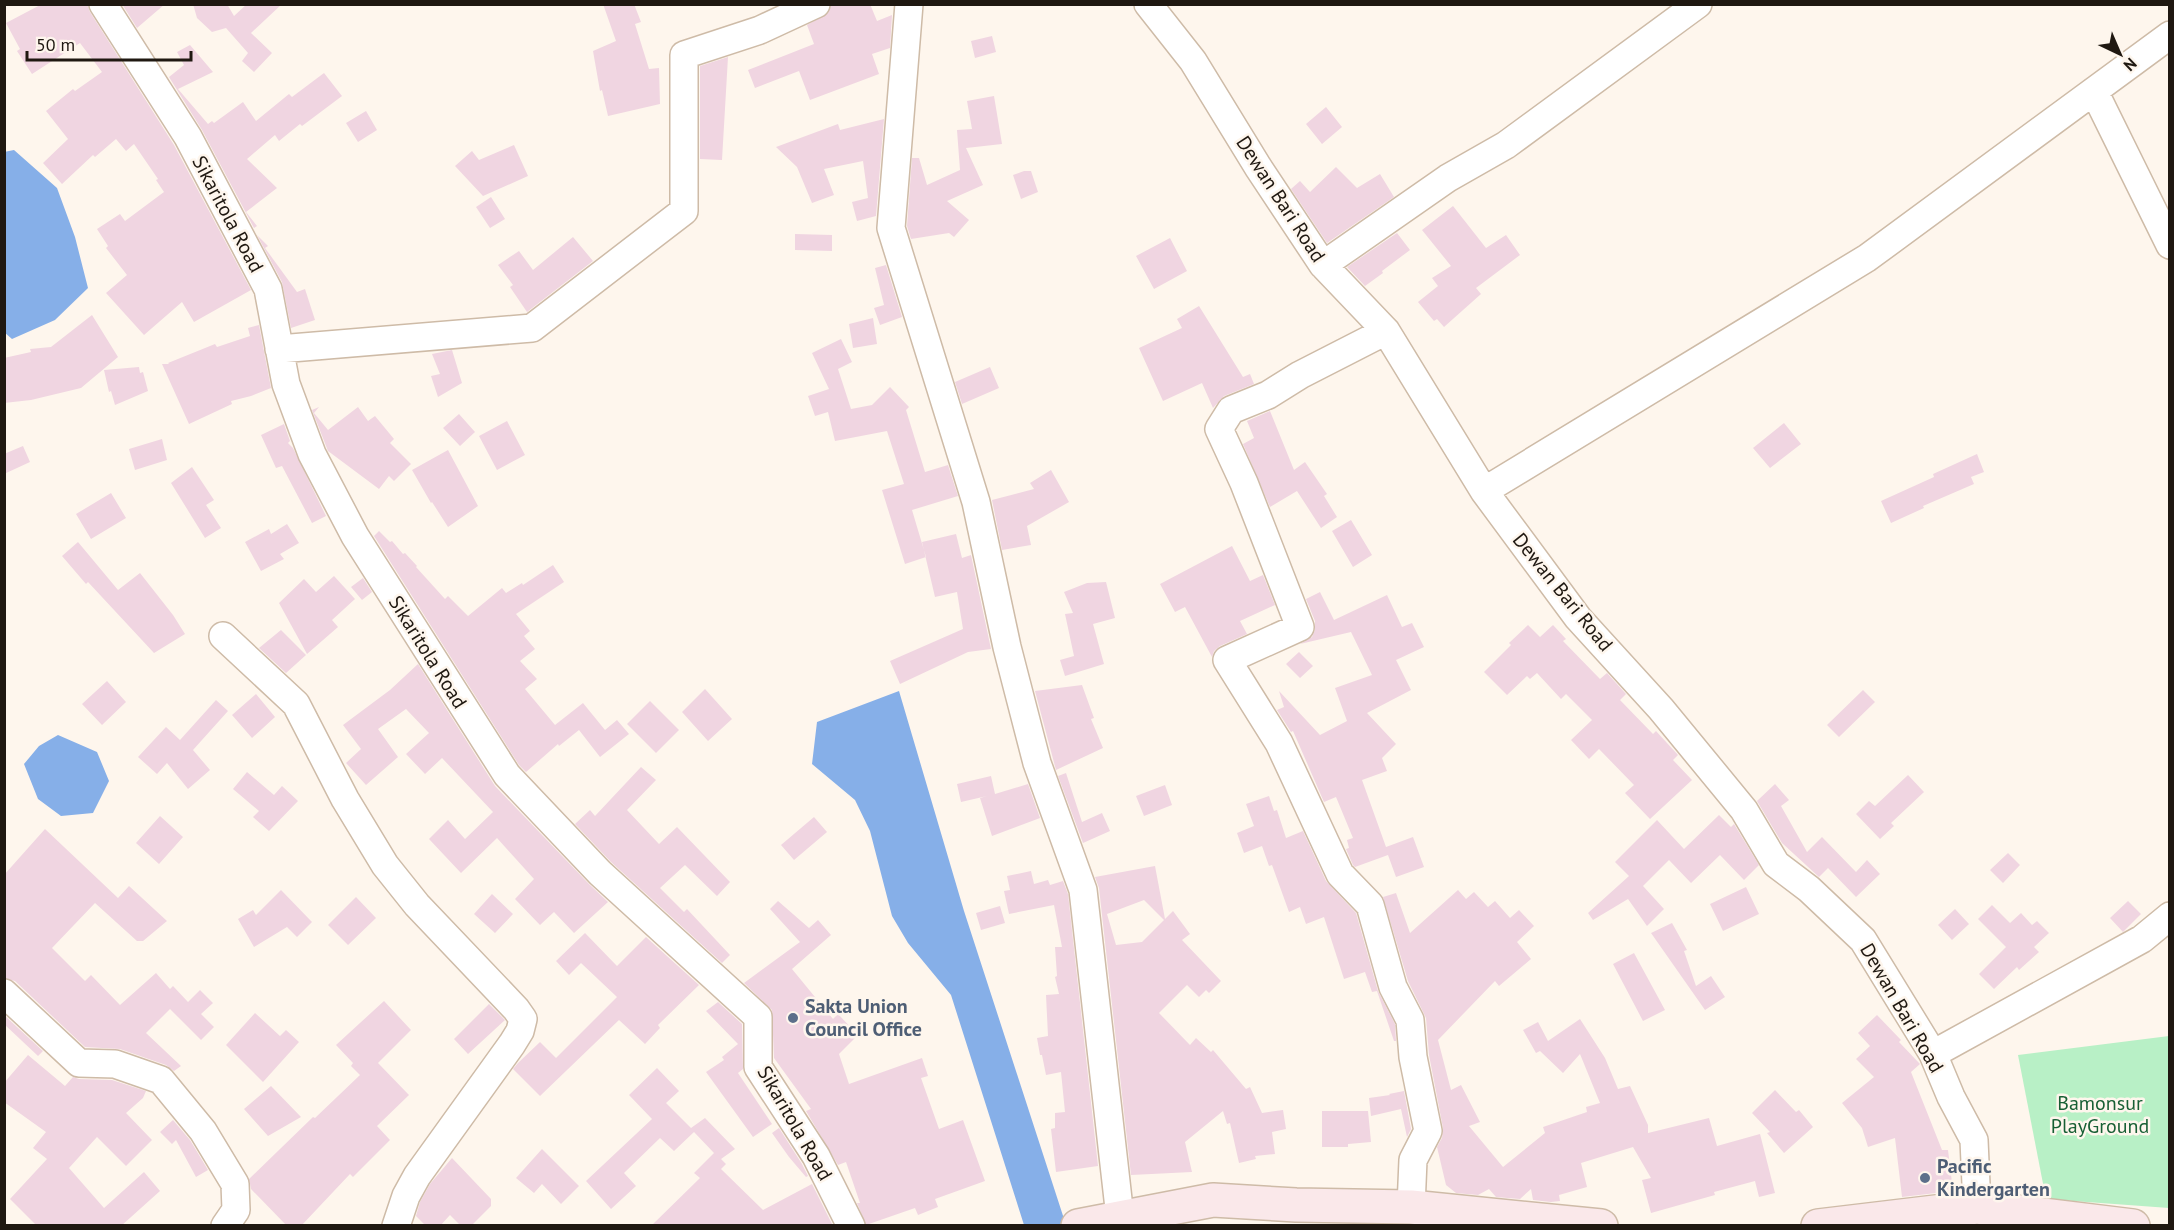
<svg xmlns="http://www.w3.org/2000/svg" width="2174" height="1230" font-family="'PT Sans',sans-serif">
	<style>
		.green { fill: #b8f0c6 }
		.water { fill: #86afe8 }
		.building { fill: #f0d5e1; fill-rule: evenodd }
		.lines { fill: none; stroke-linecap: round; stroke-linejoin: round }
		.minor-casing { stroke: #cebba7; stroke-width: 30 }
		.secondary-casing { stroke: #cebba7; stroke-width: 36 }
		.minor { stroke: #fff; stroke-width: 27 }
		.secondary { stroke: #fae8ea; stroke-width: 33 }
		.service-dot { fill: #5c6f8a; stroke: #fef6ed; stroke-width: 2 }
		.labels { text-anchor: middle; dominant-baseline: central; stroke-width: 5; stroke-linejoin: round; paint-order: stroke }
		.street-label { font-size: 20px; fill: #1f1811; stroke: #fef6ed }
		.service-label { font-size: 20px; font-weight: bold; fill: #4e5e75; stroke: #fef6ed; text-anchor: start }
		.park-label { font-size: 20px; fill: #175f34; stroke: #fef6ed }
	</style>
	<rect width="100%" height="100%" fill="#fef6ed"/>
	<!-- green -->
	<path class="green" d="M2169,1036V1208L2046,1199L2018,1055Z"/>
	<!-- water -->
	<path class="water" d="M14,150L57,188L75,237L88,288L55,320L12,339L4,332V152Z
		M899,691L964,911L1066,1225H1024L951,995L908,943L892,916L870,831L855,800L812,764L817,722Z
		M58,735L97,752L109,781L93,813L61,816L38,799L24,764L39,746Z"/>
	<!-- building -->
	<path class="building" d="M42,4H87L90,12L174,145L251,290L194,322L182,302L144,335L106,293L127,275L106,248L108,246L97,229L120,214L125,221L164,192L156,180L158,179L134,144L126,151L116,139L95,157L93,155L62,184L43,163L68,139L46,111L73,89L75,91L102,72L80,43L32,74L17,51L20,49L6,23Z
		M122,4H165L137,28Z
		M193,4H227L234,16L247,4H282L251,33L272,53L254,72L242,61L248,53L226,28L212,32L197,18Z
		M603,4H634L641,22L635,24L649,69L659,68L660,104L608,116L602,90L600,91L593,51L616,41Z
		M832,4H870L877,21L892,15L890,48L872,54L879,74L810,100L799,71L755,88L748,70L814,44L807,25L828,13Z
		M992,36L996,52L975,58L971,41Z
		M190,45L213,72L178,89L208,124L212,121L214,123L243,102L256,121L289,94L292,97L324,73L342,96L302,126L300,124L279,141L275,135L247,159L277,188L246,212L257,226L254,228L202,130L169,77L184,65L177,52Z
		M728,57L722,160L700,159V66Z
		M994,96L1002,144L966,148L983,185L947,201L969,220L954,237L949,233L911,239L907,226L912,158H919L927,185L960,170L957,130L972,129L967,101Z
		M1326,107L1342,127L1322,144L1306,124Z
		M366,111L377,130L358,142L346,123Z
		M884,119L876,216L857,221L852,202L868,198L863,161L824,169L834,195L812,203L797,167L776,147L838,124L840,130Z
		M514,145L528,176L483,196L455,166L472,151L479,160Z
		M1336,167L1357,188L1380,174L1394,197L1327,243L1291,189L1300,181L1310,192Z
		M1024,171H1031L1038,192L1021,199L1013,175Z
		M491,197L505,219L490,228L476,207Z
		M1453,206L1486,248L1506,235L1520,255L1476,288L1481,294L1444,327L1437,319L1434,321L1418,302L1438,286L1432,278L1451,266L1422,230Z
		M1397,233L1410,250L1382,271L1383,273L1365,286L1347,267Z
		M795,234L832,235V251L795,250Z
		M257,235L268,246L265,248L297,292L305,289L315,320L291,328L282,282Z
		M573,237L593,261L527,312L510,287L513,285L498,265L519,251L533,270Z
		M1170,238L1187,271L1154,289L1136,256Z
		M886,265L902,317L880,325L874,308L884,305L875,268Z
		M1199,306L1243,377L1250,374L1254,384L1224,396L1213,408L1202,383L1163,401L1139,348L1182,328L1177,319Z
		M92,315L118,357L81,388L31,400L4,403V358L31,352L30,349L51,347Z
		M873,318L877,344L853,348L849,324Z
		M259,325L271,388L251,396L231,401L232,404L189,424L162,364H169L168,363L215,344L217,347L250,336L248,328Z
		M841,339L852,362L838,369L851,409L872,405L890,387L909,407L906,410L925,472L948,465L958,496L912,510L926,557L905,564L882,490L904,484L887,431L835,441L828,412L815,416L808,396L829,389L812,353Z
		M452,350L462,383L438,397L431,376L440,374L432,354Z
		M139,367L140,373L143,372L148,391L115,405L111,391L109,392L104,370Z
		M990,367L999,388L962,404L955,382Z
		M319,407L314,413L328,430L358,407L368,421L375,416L394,439L390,443L411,464L394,481L389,476L379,489L328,451L312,410Z
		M1270,411L1294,470L1305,462L1327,494L1324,496L1337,517L1321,528L1297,491L1270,507L1243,444L1254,438L1247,421Z
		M459,414L475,432L460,446L443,428Z
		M507,421L525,455L497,470L479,436Z
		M1784,423L1801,444L1770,468L1753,448Z
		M284,424L290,441L288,443L293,448L326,516L312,523L282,466L276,468L261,435Z
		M162,439L167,460L135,470L129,449Z
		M23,446L30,462L4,474V454Z
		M448,450L478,506L448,527L432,502L431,503L412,470Z
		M1977,454L1984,472L1971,477L1974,484L1923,506L1924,508L1891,523L1881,501L1934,477L1933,474Z
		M192,467L214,500L206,505L221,528L205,538L171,483Z
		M1051,470L1069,502L1027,526L1031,545L1002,550L992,500L1034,489L1030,483Z
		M111,493L126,518L91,539L76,514Z
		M1351,520L1372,555L1353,567L1332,531Z
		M287,524L299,543L280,554L284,559L261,571L245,542L269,529L271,534Z
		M379,531L390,542L392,541L403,554L405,553L417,566L416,567L445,599L448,596L468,616L502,588L506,593L522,583L523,585L553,565L564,582L516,614L530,631L524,636L535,649L520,661L537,679L525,689L555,725L583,703L605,730L617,720L629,734L600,757L579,730L559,746L558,744L526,772L519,765L374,536Z
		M956,534L962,558L971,555L991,649L968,652L900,684L890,661L963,629L957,592L935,597L922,542Z
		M78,542L118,590L140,573L173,615L185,634L154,653L88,582L86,584L62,556Z
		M1232,546L1250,581L1263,575L1275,605L1240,621L1247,634L1220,646L1214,651L1212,657L1185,607L1175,612L1160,584Z
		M334,576L355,599L332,620L338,627L307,654L279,603L304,579L316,592Z
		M363,578L372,592L362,600L351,587Z
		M1106,582L1115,618L1093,624L1104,664L1065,676L1060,660L1074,656L1065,614L1073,613L1064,592L1087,583Z
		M1320,592L1334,620L1387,595L1402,627L1412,623L1424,647L1396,660L1411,690L1367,713L1396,744L1382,758L1387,771L1362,780L1386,847L1413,837L1424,867L1396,877L1388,855L1355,867L1353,865L1346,849L1349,848L1347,840L1353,838L1336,797L1324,802L1293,731L1291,732L1277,710L1284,707L1279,691L1320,735L1347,721L1335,688L1372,675L1351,632L1300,644L1312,637L1315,630V621L1306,599Z
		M1528,625L1540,637L1553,625L1566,639L1563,641L1600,679L1607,673L1626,694L1620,700L1653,734L1656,731L1678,755L1673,760L1692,780L1650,819L1625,793L1634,785L1599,749L1589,759L1571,740L1592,720L1566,694L1561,699L1537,673L1530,679L1527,676L1507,695L1484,672L1511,645L1509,643Z
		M281,630L306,655L286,673L259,648Z
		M1299,652L1313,666L1300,678L1286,664Z
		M418,664L495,786L589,884L608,902L574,933L554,912L540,925L515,899L534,879L497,838L461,873L429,839L448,820L465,839L493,812L442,758L425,774L406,754L429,733L406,709L378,729L398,757L366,785L346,763L361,749L343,725L390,690Z
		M107,681L126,702L102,725L82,704Z
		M1082,685L1094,718L1091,719L1103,748L1056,770L1035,691Z
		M705,689L732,719L708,741L682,712Z
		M1863,690L1875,702L1839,737L1827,725Z
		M256,694L275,717L252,738L232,715Z
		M216,700L228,711L193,750L210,770L188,789L167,763L157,774L138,757L166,727L180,740Z
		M650,701L679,730L656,753L627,724Z
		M641,767L656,780L627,810L659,844L677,827L730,882L717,896L685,865L660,888L684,912L687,909L730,955L722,963L611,862L575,824L590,810L595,816Z
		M247,772L274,795L282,786L298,801L269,831L253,817L259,811L233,789Z
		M1066,773L1082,822L1102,813L1110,831L1083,843L1058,776Z
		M1908,775L1924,792L1891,823L1894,826L1880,839L1856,814L1869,801L1875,806Z
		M991,776L995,794L1028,784L1040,818L992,836L980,798L987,796L961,802L957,784Z
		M1775,784L1789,800L1781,806L1807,852L1822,837L1856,872L1867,860L1880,874L1856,897L1828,868L1819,877L1782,843L1757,801Z
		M1165,785L1172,805L1144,816L1136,796Z
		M1269,796L1274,811L1277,810L1286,838L1303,831L1326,881L1356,913L1378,991L1395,1024L1396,1041H1394L1377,991L1372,992L1365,972L1344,979L1324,917L1306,924L1300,907L1289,912L1272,865L1269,866L1262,846L1244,853L1237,833L1254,826L1246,804Z
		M1719,815L1731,827L1734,824L1759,865L1744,880L1720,855L1691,883L1669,860L1643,886L1664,909L1647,926L1628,899L1593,920L1588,913L1629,876L1615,862L1657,820L1684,849Z
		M160,816L183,837L159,864L136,843Z
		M814,817L827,832L794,860L781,845Z
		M45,829L118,898L129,886L167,921L143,941H137L95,903L52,948L85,981L91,975L120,1005L156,973L170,989L173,986L188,1002L200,990L213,1003L201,1014L214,1027L201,1040L170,1009L146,1033L181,1066L174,1071L166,1065L120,1049L85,1047L15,981L4,978V875Z
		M2008,853L2020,865L2003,883L1990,870Z
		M1155,866L1165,919L1173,911L1190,934L1182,940L1221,981L1209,993L1206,990L1199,997L1187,985L1159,1013L1190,1045L1196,1038L1211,1052L1213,1050L1246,1089L1250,1087L1262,1113L1283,1110L1286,1129L1272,1132L1275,1154L1255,1156L1256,1159L1239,1163L1230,1123L1227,1124L1223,1111L1185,1142L1192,1172L1131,1175L1099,888L1095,877ZM1144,900L1164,920L1142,942L1116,945L1107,914Z
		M1031,871L1034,884L1048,880L1050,885L1063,881L1068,894L1098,1166L1056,1172L1051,1129L1055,1128V1113L1065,1112L1061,1072L1046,1075L1042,1055H1040L1037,1038L1048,1036L1046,995L1059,994L1055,977L1057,976L1055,947H1062L1054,905L1009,914L1004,891L1010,890L1007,876Z
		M1746,887L1759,914L1723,931L1710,904Z
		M281,890L312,922L297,937L287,927L254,947L238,919L253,910L256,915Z
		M1458,890L1466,899L1474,892L1488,907L1495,901L1510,918L1519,910L1534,926L1517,942L1531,959L1499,986L1495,981L1438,1040L1451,1090L1461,1085L1480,1122L1469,1126L1503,1167L1545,1133L1543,1127L1587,1112L1586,1107L1600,1103L1580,1054L1563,1073L1540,1051L1536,1053L1523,1030L1538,1022L1548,1041L1580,1019L1605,1058L1618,1089L1630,1086L1648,1125V1133L1709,1118L1717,1146L1760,1134L1775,1193L1759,1197L1755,1181L1714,1192L1715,1195L1651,1213L1642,1180L1651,1178L1633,1147L1581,1163L1587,1187L1559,1195L1560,1201L1551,1202L1533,1200L1531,1189L1520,1199L1496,1197L1489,1189L1478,1195L1456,1193L1446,1185L1437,1147L1442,1138L1443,1128L1429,1055L1426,1018L1408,981L1383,897L1396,893L1410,933Z
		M492,894L513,914L495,933L474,914Z
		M356,897L376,918L348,945L328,925Z
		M778,901L809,928L818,920L831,935L792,969L833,1019L838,1014L858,1035L839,1054L849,1084L922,1058L928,1076L921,1078L939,1129L963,1120L985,1181L935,1199L938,1207L918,1215L915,1208L866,1225L857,1203H860L846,1162L838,1165L806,1111L811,1109L774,1058L772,1010L744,983L800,942L770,909Z
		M2128,901L2141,914L2123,932L2110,918Z
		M1992,905L2010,923L2021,913L2032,925L2037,921L2049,933L2034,947L2039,952L2019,970L2017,967L1994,989L1979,974L2006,947L1978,919Z
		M1000,906L1005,923L981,930L976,913Z
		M1955,909L1969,924L1952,940L1938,925Z
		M1672,923L1687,950L1684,951L1696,986L1711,976L1725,997L1705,1010L1651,933Z
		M585,933L617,966L646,937L699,985L658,1025L660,1028L645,1044L619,1020L540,1096L513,1069L518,1063L540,1042L556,1058L617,997L581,963L569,975L556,961Z
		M1634,953L1665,1010L1643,1021L1613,964Z
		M384,1001L411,1030L378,1063L409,1095L377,1126L390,1140L353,1177L350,1174L301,1226H287L251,1189L249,1179L313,1117L315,1118L360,1075L351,1066L353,1063L336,1045Z
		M718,1002L742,1024L743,1069L738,1073L772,1124L753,1137L706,1072L724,1060L722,1057L738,1044L706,1011Z
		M489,1004L505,1020L468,1054L454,1039Z
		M255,1013L280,1036L286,1030L299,1042L263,1082L226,1045Z
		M4,1015L43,1051L38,1056L4,1024Z
		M1877,1015L1901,1040L1899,1042L1920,1064L1911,1072L1942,1150H1948L1953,1191L1902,1197L1895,1138L1868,1147L1862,1128L1842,1103L1874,1077L1856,1059L1870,1046L1858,1033Z
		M28,1055L65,1086L73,1077L79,1079L112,1080L146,1091L143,1098L126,1113L152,1140L126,1166L97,1137L69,1168L104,1208L144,1172L160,1191L121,1226H37L10,1199L47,1159L33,1148L46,1132L4,1102V1083Z
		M657,1068L679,1091L666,1103L691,1128L705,1118L735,1149L721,1159L726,1164L721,1169L763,1210L812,1184L833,1226H651L700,1178L694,1173L714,1153L694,1132L674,1151L660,1138L624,1173L636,1186L611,1209L586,1181L652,1119L629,1095Z
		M271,1086L301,1117L268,1136L244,1109Z
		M1775,1090L1796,1112L1799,1110L1813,1127L1784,1153L1767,1133L1770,1132L1752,1113Z
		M1404,1091L1411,1129L1407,1137L1401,1109L1371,1116L1369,1098L1390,1095L1389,1094Z
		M1322,1111H1368L1371,1142L1348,1144V1147H1322Z
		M173,1120L190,1140L208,1170L196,1177L176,1140L172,1144L160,1132Z
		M779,1128L802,1164L808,1176L806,1177L789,1157L772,1133Z
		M542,1149L579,1186L561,1204L542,1184L534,1193L516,1178Z
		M452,1158L491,1199V1206L471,1226H461L450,1215L440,1226H426L416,1216L420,1202L430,1184Z"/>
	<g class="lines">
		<!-- minor casing -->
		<g class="minor-casing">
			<path id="minor" d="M103,4L188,137L268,289L286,384L312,454L355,536L507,775L600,873L758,1017V1067L816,1156L851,1226
				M909,4L891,228L976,502L1007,647L1037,763L1083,890L1120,1217
				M1148,4L1193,61L1258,167L1323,265L1386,331L1484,491L1578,618L1661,709L1744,810L1776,864L1809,889L1863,940L1933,1054L1951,1097L1974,1140L1977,1207
				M2094,91L2170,245
				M1323,265L1448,178L1506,145L1698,4
				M1386,331L1300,375L1268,395L1231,410L1219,429L1244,483L1300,627L1227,660L1279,743L1340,874L1370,905L1393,987L1410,1020L1413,1057L1428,1131L1413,1160L1411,1207
				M279,349L532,328L684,211V55L760,30L816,4
				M1484,491L1867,258L2170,35
				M223,636L296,704L345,799L385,865L417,905L516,1009L523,1019L520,1031L512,1044L417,1176L406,1196L396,1226
				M4,993L79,1063L115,1064L161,1080L203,1131L235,1184L236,1210L225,1226
				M1933,1054L2142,939L2170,916"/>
		</g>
		<!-- secondary casing -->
		<g class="secondary-casing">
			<path id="secondary" d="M1078,1226L1213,1200L1296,1205L1411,1207L1601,1226
				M1818,1226L1977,1207L2133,1226"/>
		</g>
		<!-- minor -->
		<use href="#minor" class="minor"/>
		<!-- secondary -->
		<use href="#secondary" class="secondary"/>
	</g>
	<!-- markers -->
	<g class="service-dot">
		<circle cx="793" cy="1018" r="6"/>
		<circle cx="1925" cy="1178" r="6"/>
	</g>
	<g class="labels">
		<!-- street labels -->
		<g class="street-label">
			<text transform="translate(1281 199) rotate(57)">Dewan Bari Road</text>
			<text transform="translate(228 214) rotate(62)">Sikaritola Road</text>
			<text transform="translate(1563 592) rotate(51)">Dewan Bari Road</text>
			<text transform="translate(428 652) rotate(58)">Sikaritola Road</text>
			<text transform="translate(1902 1008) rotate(60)">Dewan Bari Road</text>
			<text transform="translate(795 1123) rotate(60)">Sikaritola Road</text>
		</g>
		<!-- service labels -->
		<g class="service-label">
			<text x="805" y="1006">Sakta Union<tspan x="805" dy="23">Council Office</tspan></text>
			<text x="1937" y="1166">Pacific<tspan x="1937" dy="23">Kindergarten</tspan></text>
		</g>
		<!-- park labels -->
		<g class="park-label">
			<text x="2100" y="1103">Bamonsur<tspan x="2100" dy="23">PlayGround</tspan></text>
		</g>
	</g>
	<!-- border -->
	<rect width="2174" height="1230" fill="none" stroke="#1f1811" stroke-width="12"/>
	<!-- north arrow -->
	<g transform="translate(2120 54) rotate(136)" stroke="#fef6ed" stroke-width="4.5" paint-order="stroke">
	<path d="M0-4.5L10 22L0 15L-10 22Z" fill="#1f1811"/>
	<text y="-9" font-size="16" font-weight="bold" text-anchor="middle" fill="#1f1811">N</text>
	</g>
	<!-- scale -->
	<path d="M27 51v9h164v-9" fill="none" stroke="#1f1811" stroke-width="3"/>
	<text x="36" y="51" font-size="18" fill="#1f1811" stroke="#fef6ed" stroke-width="4.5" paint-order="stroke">50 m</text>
</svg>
